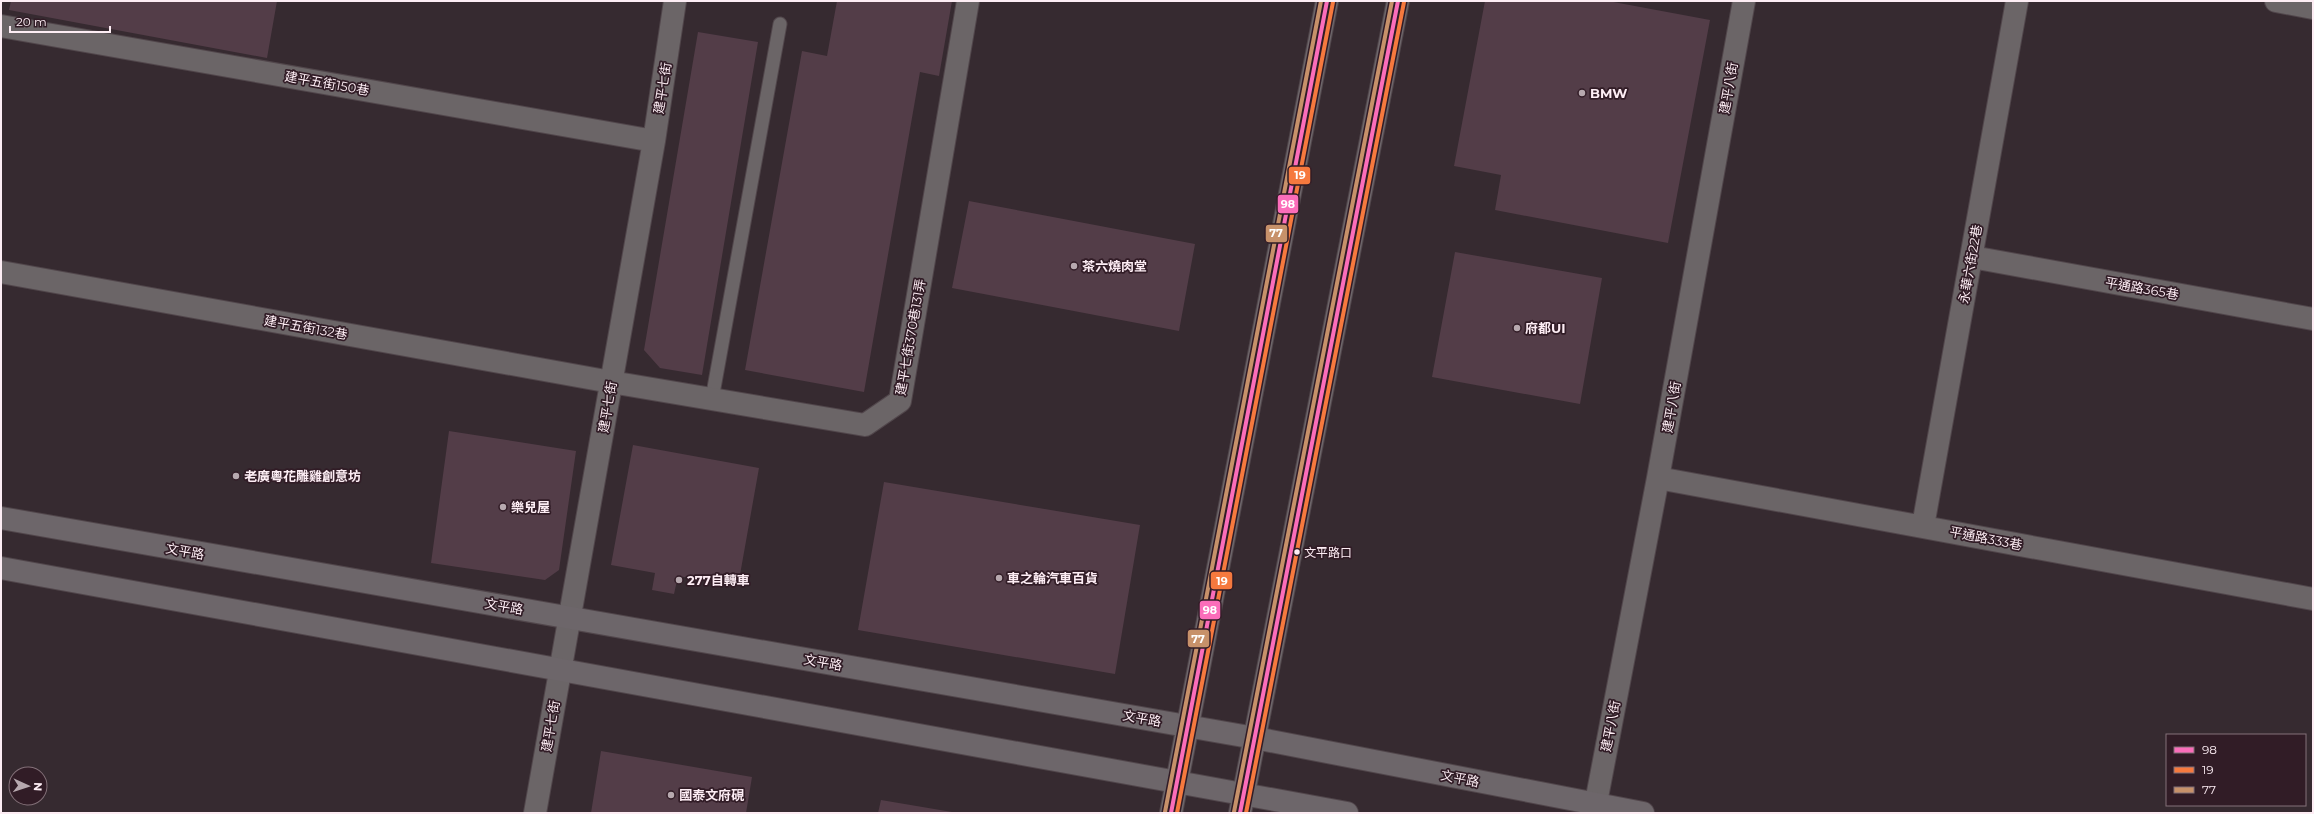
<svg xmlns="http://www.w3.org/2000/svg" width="2314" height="814" font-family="Montserrat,'Noto Sans TC',sans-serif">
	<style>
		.building { fill: #533d48 }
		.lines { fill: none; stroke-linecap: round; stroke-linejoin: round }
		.lane-casing { stroke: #51464b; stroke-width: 15 }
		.street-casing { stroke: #51464b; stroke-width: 24 }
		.secondary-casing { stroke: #51464b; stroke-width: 24 }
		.lane { stroke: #6b6567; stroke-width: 13 }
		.street { stroke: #6b6567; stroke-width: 22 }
		.secondary { stroke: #6d666a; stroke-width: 22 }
		.bus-1-casing { stroke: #311c26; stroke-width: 7 }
		.bus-2-casing { stroke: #311c26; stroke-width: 7 }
		.bus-3-casing { stroke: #311c26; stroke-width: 7 }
		.bus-1 { stroke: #fb6dba; stroke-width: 4 }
		.bus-2 { stroke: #f6793e; stroke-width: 4 }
		.bus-3 { stroke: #c7916a; stroke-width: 4 }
		.poi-dot { fill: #b7a9af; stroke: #311c26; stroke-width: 1.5 }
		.bus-dot { fill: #fdedf4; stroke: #311c26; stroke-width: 1.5 }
		.labels { text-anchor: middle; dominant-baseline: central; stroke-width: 3.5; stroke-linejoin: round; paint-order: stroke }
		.bus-label { font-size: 12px; fill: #fdedf4; stroke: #311c26; text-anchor: start }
		.street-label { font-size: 13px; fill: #fdedf4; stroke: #311c26 }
		.poi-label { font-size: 13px; font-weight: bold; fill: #fdedf4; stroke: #311c26; text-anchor: start }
		.line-badge { stroke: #311c26; stroke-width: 1.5 }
		.badge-label { font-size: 11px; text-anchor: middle; font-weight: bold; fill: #fff }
	</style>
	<rect width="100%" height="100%" fill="#362a30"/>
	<!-- building -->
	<path class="building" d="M11,1H277L267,58L9,10Z
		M837,1H952L939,76L920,72L864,392L745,370L802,51L827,56Z
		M1485,1H1608L1710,20L1668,243L1495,210L1501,175L1454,166Z
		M698,32L758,42L702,375L660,368L644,350Z
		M969,201L1195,244L1179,331L952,288Z
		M1455,252L1602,278L1580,404L1432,377Z
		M449,431L576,451L559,570L545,580L431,563Z
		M633,445L759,468L738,586L678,576L674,594L652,590L655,573L611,565Z
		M884,482L1140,525L1115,674L858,630Z
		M601,751L752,777L746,813H591Z
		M881,800L952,812L951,813H878Z"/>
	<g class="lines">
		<!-- lane casing -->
		<g class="lane-casing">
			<path id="lane" d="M712,399L780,24"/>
		</g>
		<!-- street casing -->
		<g class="street-casing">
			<path id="street" d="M2276,1L2313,8
				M1,26L654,141
				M1972,257L2313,319
				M1,272L611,382L865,425L900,401L968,1
				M1658,478L2313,599
				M1923,526L2017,1
				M535,813L654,141L675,1
				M1594,813L1658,478L1744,1"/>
		</g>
		<!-- secondary casing -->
		<g class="secondary-casing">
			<path id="secondary" d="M1,518L1255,738L1643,813
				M1,568L1347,813
				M1171,813L1327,1
				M1240,813L1398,1"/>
		</g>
		<!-- lane -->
		<use href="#lane" class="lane"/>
		<!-- street -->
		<use href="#street" class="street"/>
		<!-- secondary -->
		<use href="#secondary" class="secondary"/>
		<!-- bus-1 casing -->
		<g class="bus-1-casing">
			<path id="bus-1" d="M1171,813L1327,1
				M1240,813L1398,1"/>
		</g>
		<!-- bus-2 casing -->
		<g class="bus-2-casing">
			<path id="bus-2" d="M1177,813L1333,2
				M1246,813L1404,2"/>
		</g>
		<!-- bus-3 casing -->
		<g class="bus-3-casing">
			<path id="bus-3" d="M1165,812L1321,1
				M1234,812L1392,1"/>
		</g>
		<!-- bus-1 -->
		<use href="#bus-1" class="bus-1"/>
		<!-- bus-2 -->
		<use href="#bus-2" class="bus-2"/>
		<!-- bus-3 -->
		<use href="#bus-3" class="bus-3"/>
	</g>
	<!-- markers -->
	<g class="poi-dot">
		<circle cx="1582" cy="93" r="4"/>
		<circle cx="1074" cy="266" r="4"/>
		<circle cx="1517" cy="328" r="4"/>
		<circle cx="236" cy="476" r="4"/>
		<circle cx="503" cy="507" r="4"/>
		<circle cx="999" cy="578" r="4"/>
		<circle cx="679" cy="580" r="4"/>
		<circle cx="671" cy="795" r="4"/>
	</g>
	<circle class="bus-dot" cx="1297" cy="552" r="3.5"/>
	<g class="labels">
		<!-- bus labels -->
		<g class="bus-label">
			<text x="1304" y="552">文平路口</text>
		</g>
		<!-- street labels -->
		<g class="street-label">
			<text transform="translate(327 83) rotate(10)">建平五街150巷</text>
			<text transform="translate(662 88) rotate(-81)">建平七街</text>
			<text transform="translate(1728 88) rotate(-80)">建平八街</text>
			<text transform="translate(1970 264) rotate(-80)">永華六街22巷</text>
			<text transform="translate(2142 288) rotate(10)">平通路365巷</text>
			<text transform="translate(306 327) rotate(10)">建平五街132巷</text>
			<text transform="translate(910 337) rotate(-80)">建平七街370巷131弄</text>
			<text transform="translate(607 407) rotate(-80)">建平七街</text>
			<text transform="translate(1671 407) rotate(-80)">建平八街</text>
			<text transform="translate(1986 538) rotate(11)">平通路333巷</text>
			<text transform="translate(185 551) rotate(10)">文平路</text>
			<text transform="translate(504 606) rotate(10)">文平路</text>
			<text transform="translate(823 662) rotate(10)">文平路</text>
			<text transform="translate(1142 718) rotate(10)">文平路</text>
			<text transform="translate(550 726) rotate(-80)">建平七街</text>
			<text transform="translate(1610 726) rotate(-79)">建平八街</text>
			<text transform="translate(1460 778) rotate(11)">文平路</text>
		</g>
		<!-- poi labels -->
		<g class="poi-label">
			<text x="1590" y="93">BMW</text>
			<text x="1082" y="266">茶六燒肉堂</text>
			<text x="1525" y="328">府都UI</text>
			<text x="244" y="476">老廣粵花雕雞創意坊</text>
			<text x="511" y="507">樂兒屋</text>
			<text x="1007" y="578">車之輪汽車百貨</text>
			<text x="687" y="580">277自轉車</text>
			<text x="679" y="795">國泰文府硯</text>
		</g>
	</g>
	<g class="line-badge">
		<rect x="1288" y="166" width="23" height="19" rx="4" fill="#f6793e"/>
		<rect x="1277" y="194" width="22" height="20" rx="4" fill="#fb6dba"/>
		<rect x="1265" y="224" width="23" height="19" rx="4" fill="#c7916a"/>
		<rect x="1210" y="571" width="23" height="19" rx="4" fill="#f6793e"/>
		<rect x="1199" y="600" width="22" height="20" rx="4" fill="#fb6dba"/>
		<rect x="1187" y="629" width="23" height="19" rx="4" fill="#c7916a"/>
	</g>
	<g class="badge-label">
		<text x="1300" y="179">19</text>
		<text x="1288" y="208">98</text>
		<text x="1276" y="237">77</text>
		<text x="1222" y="585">19</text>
		<text x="1210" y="614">98</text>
		<text x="1198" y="643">77</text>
	</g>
	<!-- border -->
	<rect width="2314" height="814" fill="none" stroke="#fdedf4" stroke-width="4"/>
	<!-- legend -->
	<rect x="2166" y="734" width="140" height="72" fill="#311c26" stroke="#837078"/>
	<rect x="2174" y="747" width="20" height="6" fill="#fb6dba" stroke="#837078"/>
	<text x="2202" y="754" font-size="12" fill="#fdedf4">98</text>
	<rect x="2174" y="767" width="20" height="6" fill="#f6793e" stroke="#837078"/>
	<text x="2202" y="774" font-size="12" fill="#fdedf4">19</text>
	<rect x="2174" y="787" width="20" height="6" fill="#c7916a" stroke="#837078"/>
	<text x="2202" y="794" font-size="12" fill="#fdedf4">77</text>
	<!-- north arrow -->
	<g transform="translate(28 786) rotate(93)"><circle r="19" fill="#311c26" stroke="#837078"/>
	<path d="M0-3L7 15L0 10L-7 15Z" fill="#b7a9af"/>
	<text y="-6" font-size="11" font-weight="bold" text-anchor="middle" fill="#fdedf4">N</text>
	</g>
	<!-- scale -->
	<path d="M10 26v6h100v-6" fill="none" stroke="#fdedf4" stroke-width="2"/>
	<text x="16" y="26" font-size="12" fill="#fdedf4" stroke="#311c26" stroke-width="3" paint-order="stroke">20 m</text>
</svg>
